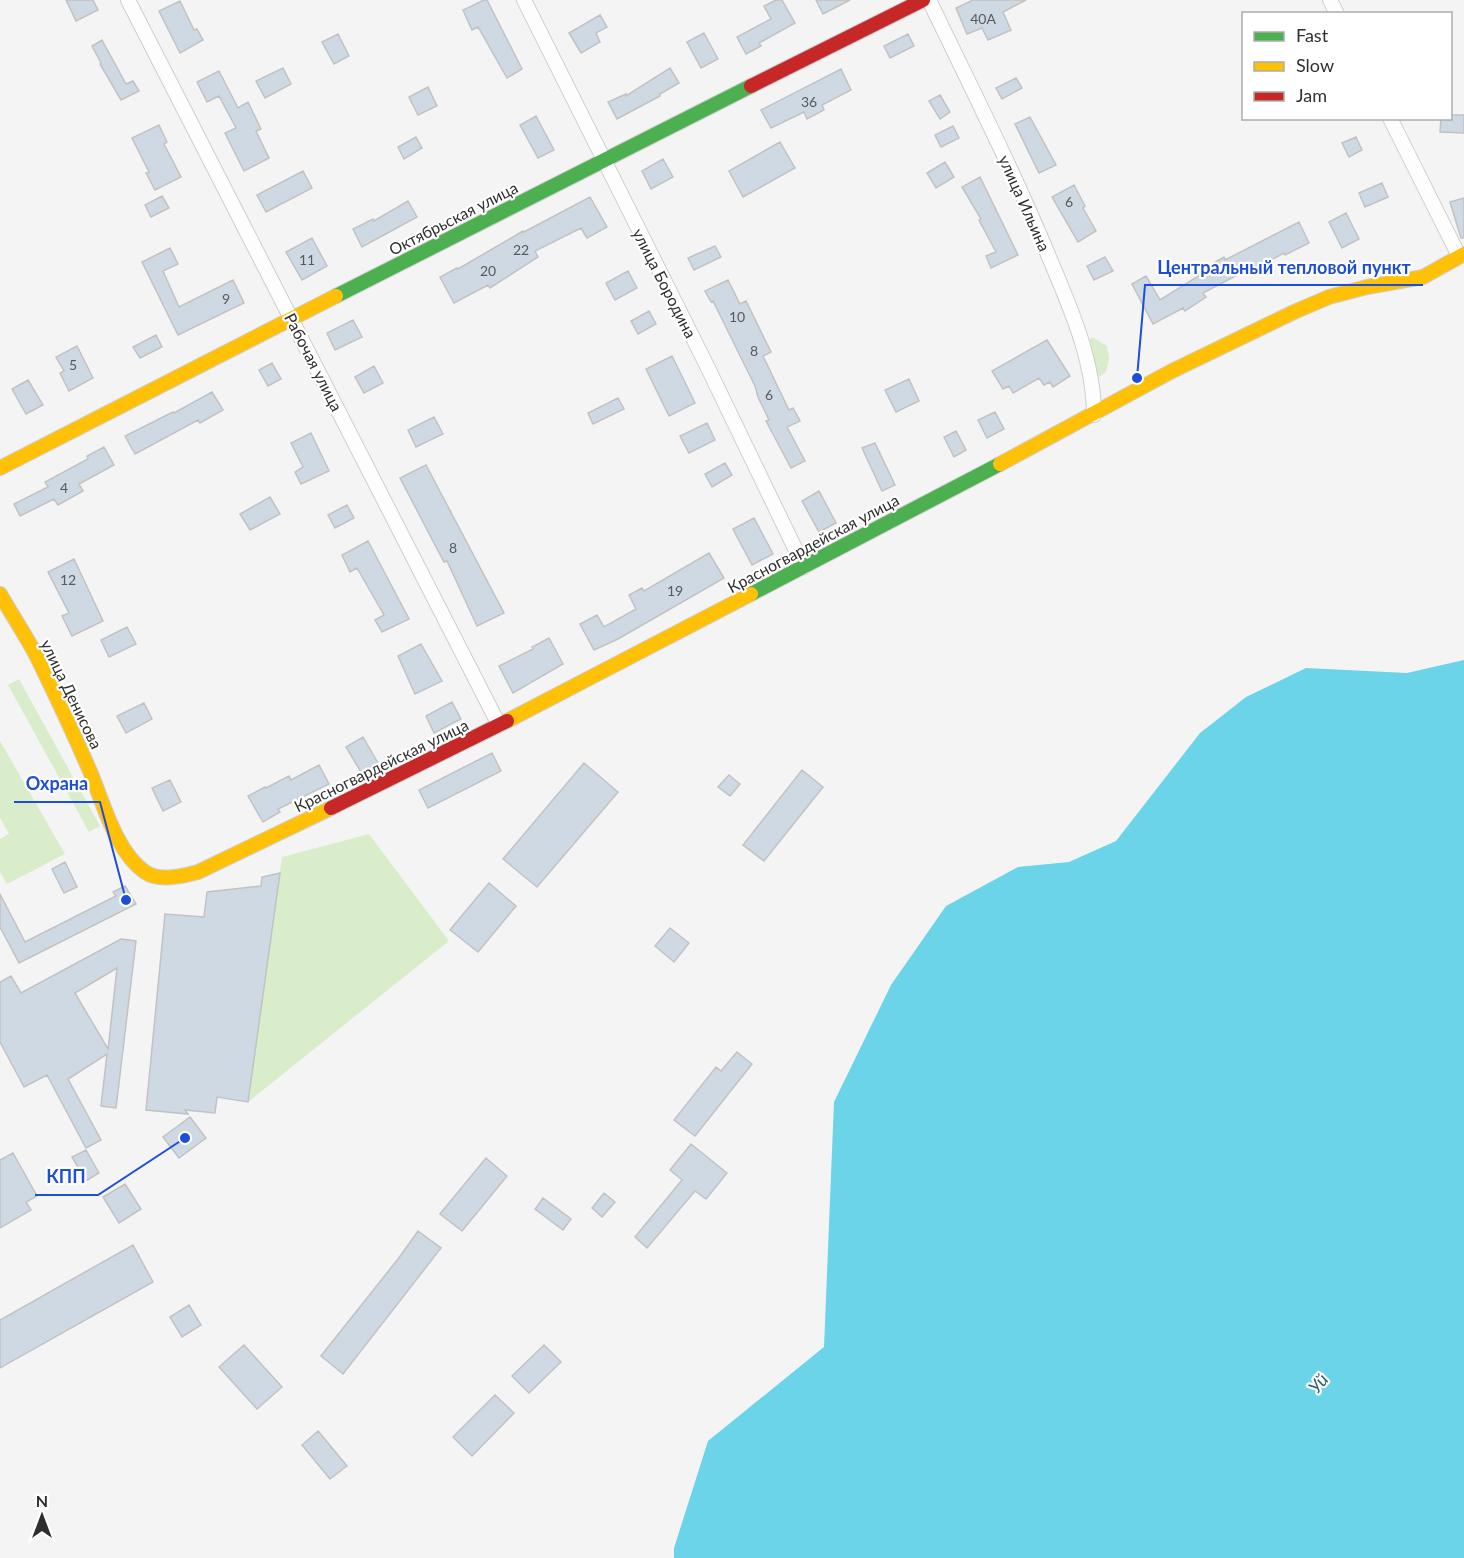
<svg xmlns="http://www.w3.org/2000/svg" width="1464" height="1558" font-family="Lato,sans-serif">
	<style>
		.green { fill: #daedca }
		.water { fill: #6bd4e9 }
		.building { fill: #cfd9e4; stroke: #c1c2c2; stroke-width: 1.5; fill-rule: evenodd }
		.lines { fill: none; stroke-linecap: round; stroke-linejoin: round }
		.street-casing { stroke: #cecece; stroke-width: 16 }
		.fast-casing { stroke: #cecece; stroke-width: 16 }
		.slow-casing { stroke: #cecece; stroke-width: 16 }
		.jam-casing { stroke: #cecece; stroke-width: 16 }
		.street { stroke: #fdfdfe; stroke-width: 14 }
		.fast { stroke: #4caf50; stroke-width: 14 }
		.slow { stroke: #ffc107; stroke-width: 14 }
		.jam { stroke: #c62828; stroke-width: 14 }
		.labels { text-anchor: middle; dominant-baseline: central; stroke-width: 4.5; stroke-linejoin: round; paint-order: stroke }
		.number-label { font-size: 14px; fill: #575a5d }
		.street-label { font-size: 16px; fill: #2f2f30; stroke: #fff }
		.water-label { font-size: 18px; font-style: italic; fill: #27606d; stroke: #fff }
		.leader { fill: none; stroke: #1d4ed8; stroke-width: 2 }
		.callout-dot { fill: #1d4ed8; stroke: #fff; stroke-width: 2 }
		.callout-label { font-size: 18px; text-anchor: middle; font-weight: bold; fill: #1d4ed8; stroke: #fff; stroke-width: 4.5; stroke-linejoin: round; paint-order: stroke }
	</style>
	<rect width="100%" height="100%" fill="#f4f4f5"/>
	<!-- green -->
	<path class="green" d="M1092,337L1107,346L1109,358L1106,372L1096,379L1087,342Z
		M19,679L100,826L89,832L8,685Z
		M0,741L65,854L7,884L0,872V839L9,834L0,818Z
		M369,834L449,941L248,1102L282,857Z"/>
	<!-- water -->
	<path class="water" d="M1464,660V1558H674V1548L708,1441L824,1347L834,1102L891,985L946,906L1018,867L1069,862L1116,841L1200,733L1246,697L1306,668L1407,673Z"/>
	<!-- building -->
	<path class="building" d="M66,0H93L98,10L76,21Z
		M484,0H487L522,69L507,78L478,27L472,30L463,10Z
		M776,0H782L795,23L759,43L761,46L746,54L737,37L771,19L764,6Z
		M816,0H850L823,14Z
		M973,0H1026L1003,12L1011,30L988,40L982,28L967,34L956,8Z
		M180,1L194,30L197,29L203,40L180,53L159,11Z
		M600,15L607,27L596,33L600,42L581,53L569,33Z
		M704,33L718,59L701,68L687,42Z
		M338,34L349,56L334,64L322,42Z
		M908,34L914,46L890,58L884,46Z
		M102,40L126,84L133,81L139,91L121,100L100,64L101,63L92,46Z
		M283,68L291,84L265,98L256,81Z
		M670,68L679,83L660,94V96L617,119L608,102L626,94V96Z
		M841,69L851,90L822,105L824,110L807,119L804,112L771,128L761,110Z
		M219,71L238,108L248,102L261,129L256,131L269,158L244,171L225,133L236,128L219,96L207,102L197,82Z
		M1016,78L1022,88L1002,99L996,88Z
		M428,87L437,106L418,115L409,97Z
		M940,95L950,112L940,119L929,101Z
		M1450,115H1464V133L1440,132L1441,118H1450Z
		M536,116L554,150L538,158L520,125Z
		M1030,117L1056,165L1039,173L1015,124Z
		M159,125L167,142L164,144L181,177L155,190L146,173L149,172L132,138Z
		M953,126L959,138L941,147L935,135Z
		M416,137L422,148L404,159L398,147Z
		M1356,137L1362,150L1349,157L1342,143Z
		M780,142L795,168L743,197L729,171Z
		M663,159L673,177L651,189L642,171Z
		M945,162L954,177L936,188L927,173Z
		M303,171L312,188L266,212L257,195Z
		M980,177L1018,255L991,268L986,256L996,252L979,220L981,219L962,187Z
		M1382,183L1388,197L1365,207L1359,193Z
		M1074,185L1085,206L1083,208L1096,231L1078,242L1052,197Z
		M162,196L169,208L151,217L145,205Z
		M590,197L607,227L587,238L581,228L535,251L538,257L490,288L488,285L454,303L440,277L457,268L458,269L523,231L524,232Z
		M1464,198V238H1461L1450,202Z
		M408,201L417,217L362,247L353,229L373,219L374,221Z
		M1346,213L1359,239L1342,248L1329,222Z
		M1299,222L1309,243L1285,255L1284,253L1249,272L1247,270L1203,293L1206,297L1185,311L1183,308L1153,324L1132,284L1146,276L1160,300L1208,270L1206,267L1224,257L1225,260Z
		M312,238L327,266L302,280L286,252Z
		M715,246L721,257L694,270L688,258Z
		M170,248L178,264L163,271L179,307L233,280L244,303L178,335L142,262Z
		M1105,257L1113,271L1094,280L1087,266Z
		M628,271L637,288L615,300L606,283Z
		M728,280L740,304L746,301L771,352L763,356L789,410L793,408L800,421L787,427L805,461L791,468L766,421L769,420L758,397L755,386L713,301L711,302L705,291Z
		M649,311L656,324L638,334L631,321Z
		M353,320L362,337L335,350L327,333Z
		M156,335L162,347L140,358L133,347Z
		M1047,340L1070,376L1053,387L1050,382L1044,385L1039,378L1013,393L1009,386L1003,389L992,371Z
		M77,346L93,378L69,391L60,373L64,371L56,357Z
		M672,356L695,403L669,416L646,369Z
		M272,363L281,379L268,386L259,370Z
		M374,366L383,383L364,393L355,377Z
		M909,379L919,401L896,412L885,390Z
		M28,380L43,405L26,414L12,389Z
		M212,392L223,410L200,423L198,420L135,454L125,436L173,412L174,413Z
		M618,398L624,409L593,424L588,413Z
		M995,412L1004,429L987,438L978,420Z
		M434,417L443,434L416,447L408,430Z
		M707,423L715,440L689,453L680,436Z
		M956,431L966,450L954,457L944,437Z
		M311,433L329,471L301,484L295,472L303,467L291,443Z
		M875,443L895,485L882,491L862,448Z
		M104,447L114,465L79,484L83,491L58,505L54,499L20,516L14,504L48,487L45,482L88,459L87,456Z
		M725,463L732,475L712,487L705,474Z
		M426,465L504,613L477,626L447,561L444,562L400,478Z
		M819,491L836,523L819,532L802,501Z
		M270,497L280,514L250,530L240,514Z
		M347,505L354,518L335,528L328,515Z
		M754,518L773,554L752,565L733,529Z
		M368,541L409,619L382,632L375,620L384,615L357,568L350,572L342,555Z
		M709,553L724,578L618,639L594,650L580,624L597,615L604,627L636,609L629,595L642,588L644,591Z
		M74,559L103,621L72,636L62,616L69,613L48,572Z
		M127,627L136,644L109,657L101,640Z
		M549,638L563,664L513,693L499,666L533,649L532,647Z
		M421,644L442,681L415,694L398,656Z
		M452,702L461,719L434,733L426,716Z
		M144,703L152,719L126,733L117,716Z
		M363,737L378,763L361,772L346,747Z
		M492,753L501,771L428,808L419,790Z
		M584,763L618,792L537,887L503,859Z
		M319,765L329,784L278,809L280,812L263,822L248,796L265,787L266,788L289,776L291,780Z
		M802,770L823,787L764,861L743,845Z
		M729,775L740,784L730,796L718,787Z
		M170,780L181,802L163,811L152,788Z
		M65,862L77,887L64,893L52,869Z
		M280,873L248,1102L217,1097L215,1113L185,1110L188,1114L146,1110L165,914L204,917L207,892L261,886L262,877Z
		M489,883L516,906L478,952L450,930Z
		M125,886L136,904L19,963L0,927V894L25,942L116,896L113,892Z
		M670,928L689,943L674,962L655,946Z
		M121,939L136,941L116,1108L101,1106L107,1054L68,1079L101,1140L86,1148L47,1075L24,1087L0,1042V982L11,976L21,993ZM117,968L109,1041L108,1049L75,993Z
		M737,1052L752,1064L695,1136L674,1120L716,1067L721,1071Z
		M190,1117L206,1138L179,1158L163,1137Z
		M691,1144L727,1173L706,1199L695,1191L647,1248L635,1237L682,1180L670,1170Z
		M86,1150L99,1173L86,1181L72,1157Z
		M13,1153L37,1196L26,1202L31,1210L0,1228V1160Z
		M486,1158L507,1176L462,1231L440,1214Z
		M125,1184L141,1209L119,1223L103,1197Z
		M604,1193L615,1202L602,1217L592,1208Z
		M543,1198L571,1219L563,1230L535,1209Z
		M418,1231L441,1248L343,1374L321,1356L398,1259Z
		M133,1245L153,1282L0,1368V1320Z
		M189,1305L201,1325L182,1337L170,1317Z
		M244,1345L282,1387L257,1409L219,1367Z
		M544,1345L561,1362L529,1393L512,1376Z
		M495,1395L514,1413L472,1456L453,1437Z
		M318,1431L347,1466L330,1479L302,1445Z"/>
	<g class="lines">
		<!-- street casing -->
		<g class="street-casing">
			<path id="street" d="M128,0L499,725
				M524,0L706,364L804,567
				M929,0C970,85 1013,170 1049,257C1070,307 1094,360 1094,415
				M1330,0L1337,14
				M1390,118L1459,256"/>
		</g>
		<!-- fast casing -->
		<g class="fast-casing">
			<path id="fast" d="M336,296L751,86
				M751,594L1000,464"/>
		</g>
		<!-- slow casing -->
		<g class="slow-casing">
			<path id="slow" d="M1000,464L1172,371L1294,312L1329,297L1367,287L1423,277L1464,254
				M0,468L336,296
				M0,594C12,615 26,636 37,657C55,694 73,732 89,769C103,801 115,851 145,872C159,882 183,876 198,872L331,808
				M507,721L751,594"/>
		</g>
		<!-- jam casing -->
		<g class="jam-casing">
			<path id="jam" d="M751,86L923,0
				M331,808L507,721"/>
		</g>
		<!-- street -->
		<use href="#street" class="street"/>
		<!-- fast -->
		<use href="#fast" class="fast"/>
		<!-- slow -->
		<use href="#slow" class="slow"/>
		<!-- jam -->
		<use href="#jam" class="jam"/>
	</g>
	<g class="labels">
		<!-- number labels -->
		<g class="number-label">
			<text x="983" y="18">40А</text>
			<text x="809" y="101">36</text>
			<text x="1069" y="201">6</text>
			<text x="521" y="249">22</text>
			<text x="307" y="259">11</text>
			<text x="488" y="270">20</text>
			<text x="226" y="298">9</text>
			<text x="737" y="316">10</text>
			<text x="754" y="350">8</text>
			<text x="73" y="364">5</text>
			<text x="769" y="394">6</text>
			<text x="64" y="487">4</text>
			<text x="453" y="547">8</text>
			<text x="68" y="579">12</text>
			<text x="675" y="590">19</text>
		</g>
		<!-- street labels -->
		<g class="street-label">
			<text transform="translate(1025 203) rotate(66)">улица Ильина</text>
			<text transform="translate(453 218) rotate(-27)">Октябрьская улица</text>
			<text transform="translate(665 283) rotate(63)">улица Бородина</text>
			<text transform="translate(314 362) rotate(63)">Рабочая улица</text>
			<text transform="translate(813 543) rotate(-28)">Красногвардейская улица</text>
			<text transform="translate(72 694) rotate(64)">улица Денисова</text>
			<text transform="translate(381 765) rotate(-26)">Красногвардейская улица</text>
		</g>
		<!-- water labels -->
		<g class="water-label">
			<text transform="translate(1318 1383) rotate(-50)">Уй</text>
		</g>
	</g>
	<!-- callouts -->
	<path class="leader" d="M1137 378L1145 285H1423M126 900L100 802H14M185 1138L98 1195H35"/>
	<g class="callout-dot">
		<circle cx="1137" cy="378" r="6"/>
		<circle cx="126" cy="900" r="6"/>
		<circle cx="185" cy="1138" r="6"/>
	</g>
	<g class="callout-label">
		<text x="1284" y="274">Центральный тепловой пункт</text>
		<text x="57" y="790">Охрана</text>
		<text x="66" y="1183">КПП</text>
	</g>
	<!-- legend -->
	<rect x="1242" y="12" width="210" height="108" fill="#ffffff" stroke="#acacac" stroke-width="1.5"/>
	<rect x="1254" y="32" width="30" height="9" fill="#4caf50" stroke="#acacac" stroke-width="1.5"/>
	<text x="1296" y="42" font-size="18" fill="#2f2f30">Fast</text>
	<rect x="1254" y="62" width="30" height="9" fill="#ffc107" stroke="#acacac" stroke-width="1.5"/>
	<text x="1296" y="72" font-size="18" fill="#2f2f30">Slow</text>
	<rect x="1254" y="92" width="30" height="9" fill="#c62828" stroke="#acacac" stroke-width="1.5"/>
	<text x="1296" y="102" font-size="18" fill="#2f2f30">Jam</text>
	<!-- north arrow -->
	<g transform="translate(42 1516)" stroke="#ffffff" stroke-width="4.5" paint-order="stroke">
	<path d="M0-4.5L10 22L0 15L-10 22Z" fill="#2f2f30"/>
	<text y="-9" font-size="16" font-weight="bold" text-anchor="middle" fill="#2f2f30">N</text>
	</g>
</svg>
